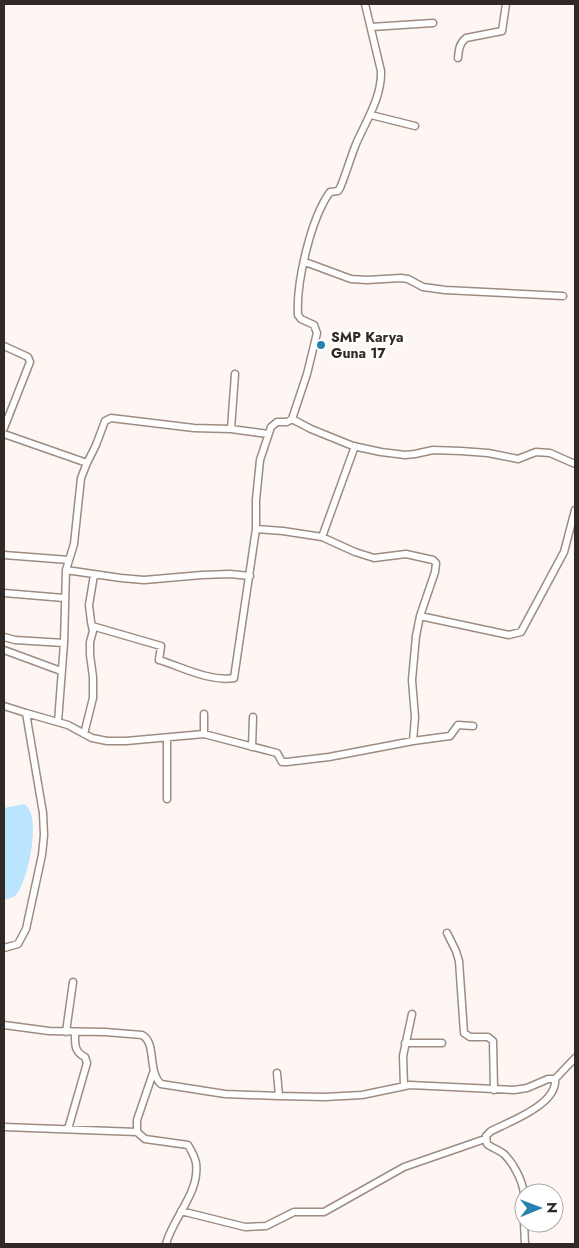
<svg xmlns="http://www.w3.org/2000/svg" width="579" height="1248" font-family="Jost,sans-serif">
	<style>
		.water { fill: #bbe4ff }
		.lines { fill: none; stroke-linecap: round; stroke-linejoin: round }
		.street-casing { stroke: #9d8c82; stroke-width: 9 }
		.street { stroke: #fff; stroke-width: 6 }
		.poi-dot { fill: #2882b0; stroke: #fff; stroke-width: 2 }
		.labels { text-anchor: middle; dominant-baseline: central; stroke-width: 5; stroke-linejoin: round; paint-order: stroke }
		.poi-label { font-size: 14px; font-weight: bold; fill: #302925; stroke: #fff; text-anchor: start }
	</style>
	<rect width="100%" height="100%" fill="#fef6f2"/>
	<!-- water -->
	<path class="water" d="M24,804C43,813 28,884 15,896C12,898 7,899 4,900V808Z"/>
	<g class="lines">
		<!-- street casing -->
		<g class="street-casing">
			<path id="street" d="M371,27L433,23
				M458,58C459,49 459,44 466,38L502,31L506,4
				M371,115L415,126
				M305,262L351,279L367,280L401,278L408,279L423,287L445,290L563,296
				M4,346L28,357L30,362L4,428
				M292,419L311,429L353,446L381,452L405,455L415,454L433,450L461,451L488,453L518,459L536,452L550,453L575,464
				M231,429L235,374
				M4,434L87,463
				M256,529L283,531L322,537L355,552L374,558L406,554L433,560L436,563L435,572L420,616
				M322,537L355,446
				M4,555L69,560
				M66,570L121,578L144,580L202,575L230,574L250,576
				M4,593L64,598
				M92,626L161,646L159,660C182,667 210,682 234,678L256,529V500L260,460L271,427L277,422H287L292,419L307,374L317,333L314,325L301,319L298,315C296,282 311,218 330,192L338,191L340,188C346,174 350,159 356,144C366,121 382,97 381,71L365,4
				M4,637L15,640L64,643
				M4,650L61,671
				M4,706L26,713
				M58,722L64,643L66,570L74,544L81,478L87,463L96,445L105,421L111,418L194,428L231,429L268,434
				M84,734L93,698V677L90,655V642L93,631L91,622L89,605L94,575
				M204,734L277,753L282,762H287L329,757L413,741L415,717L412,680L416,636L420,616L509,635L521,632L564,552L575,510
				M413,741L450,736L458,725L473,726
				M252,747L253,717
				M167,799V738
				M447,933L456,951L459,961L464,1033L470,1037H488L493,1041L494,1090
				M4,948L18,944L26,929L42,855L44,835L43,813L26,713L68,725L92,738L107,741H126L204,734V714
				M4,1025L49,1031L105,1032L142,1035C157,1043 147,1071 161,1084L225,1094L279,1096L324,1097L362,1095L410,1085L514,1090L527,1088L548,1079H555L575,1058
				M66,1032L73,982
				M405,1043H442
				M153,1073L137,1120V1132L145,1139L188,1145C191,1150 195,1157 196,1163C200,1193 173,1217 166,1244
				M277,1073L279,1096
				M404,1086L403,1056L412,1014
				M4,1127L137,1132
				M68,1129L87,1063L85,1057C74,1052 75,1044 75,1032
				M524,1193C522,1180 514,1164 504,1154C499,1150 492,1148 487,1144L486,1136L491,1131C509,1122 558,1104 555,1079
				M181,1211L245,1227L266,1226L294,1212H324L404,1167L485,1139
				M524,1223L525,1244"/>
		</g>
		<!-- street -->
		<use href="#street" class="street"/>
	</g>
	<!-- markers -->
	<circle class="poi-dot" cx="321" cy="345" r="5"/>
	<g class="labels">
		<!-- poi labels -->
		<g class="poi-label">
			<text x="331" y="337">SMP Karya<tspan x="331" dy="16">Guna 17</tspan></text>
		</g>
	</g>
	<!-- border -->
	<rect width="579" height="1248" fill="none" stroke="#302925" stroke-width="10"/>
	<!-- north arrow -->
	<g transform="translate(539 1208) rotate(89)"><circle r="24" fill="#ffffff" stroke="#aca9a8"/>
	<path d="M0-4L9 19L0 12L-9 19Z" fill="#2882b0"/>
	<text y="-8" font-size="14" font-weight="bold" text-anchor="middle" fill="#302925">N</text>
	</g>
</svg>
